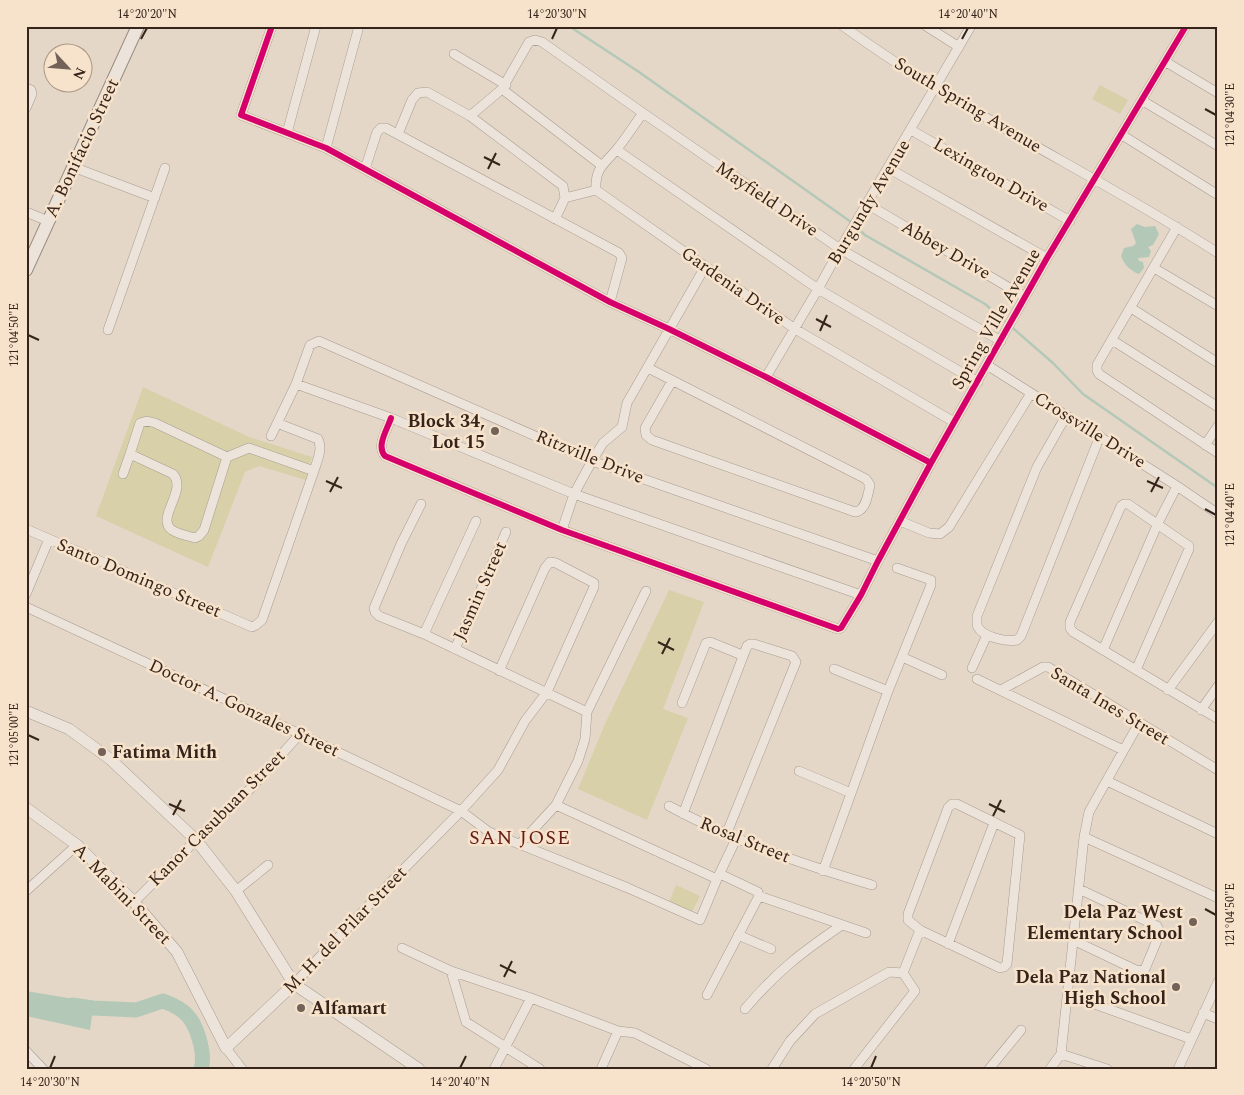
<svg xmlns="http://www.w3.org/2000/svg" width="1244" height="1095" font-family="Spectral,serif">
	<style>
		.green { fill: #d8d0a8 }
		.water { fill: #b4c8b8 }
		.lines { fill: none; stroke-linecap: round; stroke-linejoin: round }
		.stream { stroke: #b4c8b8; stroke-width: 2.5 }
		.river { stroke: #b4c8b8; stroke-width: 15 }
		.minor-casing { stroke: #a89c91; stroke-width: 10 }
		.tertiary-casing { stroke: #a89c91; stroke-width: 12 }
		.secondary-casing { stroke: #988c81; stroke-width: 14 }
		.minor { stroke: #ece3da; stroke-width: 9 }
		.tertiary { stroke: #ece3da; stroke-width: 11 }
		.secondary { stroke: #ece3da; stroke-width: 12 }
		.cycleway-casing { stroke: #f7e3cb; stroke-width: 9 }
		.cycleway { stroke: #d6006c; stroke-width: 6 }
		.ticks { fill: none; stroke: #36231a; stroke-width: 2 }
		.poi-dot { fill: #736257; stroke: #f7e3cb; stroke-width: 2 }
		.labels { text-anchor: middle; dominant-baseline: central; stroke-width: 5; stroke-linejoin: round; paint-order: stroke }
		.street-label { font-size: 18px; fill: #36231a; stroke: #f7e3cb }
		.poi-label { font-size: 18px; font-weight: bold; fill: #36231a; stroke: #f7e3cb; text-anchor: end }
		.quarter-label { font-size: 20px; letter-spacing: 1px; fill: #651b17; stroke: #f7e3cb }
		.neatline { fill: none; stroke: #36231a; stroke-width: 2 }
		.ticks-label { font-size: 12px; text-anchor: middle; fill: #36231a }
	</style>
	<rect width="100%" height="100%" fill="#e4d7c7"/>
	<!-- green -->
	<path class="green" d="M1100,85L1128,100L1120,114L1092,99Z
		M143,387L249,437L312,457L306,480L259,466L245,472L208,567L96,516Z
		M669,590L704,602L663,709L688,718L647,820L578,789L605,724Z
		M676,885L700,896L692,912L669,902Z"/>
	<!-- water -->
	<path class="water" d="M1137,224L1145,227L1155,226L1159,234L1153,245L1148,247L1151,251L1149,257L1138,258L1139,261L1143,262L1144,268L1139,274C1130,271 1124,264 1121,256L1124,248L1133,246L1136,243L1131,229Z
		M26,991L98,1003L93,1009L90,1030L26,1016Z"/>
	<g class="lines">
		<!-- stream -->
		<path class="stream" d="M569,26L639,72L851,222L865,235L985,304L1053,363L1083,394L1218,488"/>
		<!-- river -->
		<path class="river" d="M72,1005L93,1008L136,1010L163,1001C171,1004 181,1008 187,1015C197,1025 206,1055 201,1069"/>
		<!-- minor casing -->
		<g class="minor-casing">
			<path id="minor" d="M272,26L241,115L326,148L610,302L669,329L766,377L931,463
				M843,26C961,112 1095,174 1218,253
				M926,26L959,47
				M1217,26H1218
				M454,54L506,85
				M1166,62L1218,93
				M26,88L31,90L32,94L26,108
				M1143,101L1218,146
				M643,113C634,125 626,138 617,149C604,165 595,167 596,190L795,329L954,422
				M470,116L502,89
				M911,130L1070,221
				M287,133L316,26
				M398,134L412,100L418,93L427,92L470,116L563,186L565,198L555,219
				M1122,135L1218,195
				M326,148L359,26
				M617,150L818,289L978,382
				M601,165L502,89L529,42L535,40L542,42L643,113L840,249L1001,341
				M73,167L155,198
				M888,168L1047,258
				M365,169L377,132L381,128H386L619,253L622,258L610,302
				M565,198L596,190
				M867,204L1025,297
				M26,212L48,221
				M1177,227L1097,365V370L1099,374L1218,453
				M1154,268L1218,306
				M1131,308L1218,363
				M108,330L165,168
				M1112,340L1218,407
				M987,365L1177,486L1218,514
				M648,368L866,479L870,485C868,494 866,511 855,512L652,440L646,435L645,428L672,381
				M766,377L818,289L840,249L971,26
				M296,384L391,418L574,494L861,595
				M1066,416L1037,467L977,616C977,618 977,623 977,625C981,637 1006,642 1017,640L1021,636L1100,436
				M391,418C387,430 376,446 385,456L562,530L838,629L841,628L861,595L878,561L931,463L1047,258L1186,26
				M277,423L318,439C323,449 317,461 314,471
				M271,436L296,384L310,345L319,341L592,461L878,561
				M1205,445L1218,426
				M130,454L140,423L147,421L155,423L227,457
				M421,504L401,544L374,608L375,612L379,616L424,634L587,712
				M900,521L929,533L940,534L949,527L1031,393
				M26,529L252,627L256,625L262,620L314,471L249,448L227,457L204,530L199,536L195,538C188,536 178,534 172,530C155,518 188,491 173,474L130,454L123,474
				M562,530L574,494L592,461L603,443L622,427L627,403L705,267
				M26,594L49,539
				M26,607L300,734L461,811L489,832L628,888L700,920L717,879L736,839
				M424,634L476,521
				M455,649L506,532
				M1103,650L1158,523L1177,486
				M902,657L942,675
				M972,668L987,635
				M834,669L888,691
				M1136,670L1189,549V546L1128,504H1124L1121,506L1070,622V628L1073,632L1218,719
				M977,679L1123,750
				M1001,690L1043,667H1048L1218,770
				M1168,690L1218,622
				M682,703L706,643L710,642L742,655
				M1201,710L1218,686
				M799,771L851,793
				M1107,781L1218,834
				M952,804H957L1020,835L1007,964L1004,967L1000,968L920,930L908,920V914L948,808Z
				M556,805L717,879
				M669,806C733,841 802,864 872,885
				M683,814L747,646L750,644H754L792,656L796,662L726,835
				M1084,837L1218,898
				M520,844L556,805L578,761L585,739L587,712L646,591
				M823,871L888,691L931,585V580L897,568
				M26,891L77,845
				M236,891L268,865
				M759,896L866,933
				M134,902L196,840L251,788L300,734
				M738,935L771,949
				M1073,940L1138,971L1145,969L1160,933L1157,926L1079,889
				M948,944L994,823
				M402,948L451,971L531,998L618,1031L635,1033L706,1069
				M451,971L466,1022L540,1069
				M903,973L920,930
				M294,984L391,882L461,811L498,770L525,721L547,692L594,587V583L556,563L550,562L545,568L499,671
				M1067,994L1191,1039
				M707,995L759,896L758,892L720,874
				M745,1009C776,972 802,952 842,925
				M1203,1013L1218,1019
				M226,1048L242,1069
				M26,1051L43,1069
				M1061,1054L1084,837L1089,812L1139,723
				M1061,1054L1107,1069
				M494,1069L531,998
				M601,1069L618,1031
				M772,1069L790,1041L815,1014L889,972L903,973L915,991L854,1069
				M989,1069L1021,1030
				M1050,1069L1061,1054
				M1178,1069L1218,982"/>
		</g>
		<!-- tertiary casing -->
		<g class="tertiary-casing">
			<path id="tertiary" d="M26,711L69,729L110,759L196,840L236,891L294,984L419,1069
				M26,808L77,845L134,902L177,952L226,1048L294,984"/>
		</g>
		<!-- secondary casing -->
		<g class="secondary-casing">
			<path id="secondary" d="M26,270L138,26"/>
		</g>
		<!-- minor -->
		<use href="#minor" class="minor"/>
		<!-- tertiary -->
		<use href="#tertiary" class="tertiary"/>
		<!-- secondary -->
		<use href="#secondary" class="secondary"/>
		<!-- cycleway casing -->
		<g class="cycleway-casing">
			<path id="cycleway" d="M272,26L241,115L326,148L610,302L669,329L766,377L931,463
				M391,418C387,430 376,446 385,456L562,530L838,629L841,628L861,595L878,561L931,463L1047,258L1186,26"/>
		</g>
		<!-- cycleway -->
		<use href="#cycleway" class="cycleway"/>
	</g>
	<!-- ticks -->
	<path class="ticks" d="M141,39L147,28M552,39L557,28M962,39L968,28M1205,109L1216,115M484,157L500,165M488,169L496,153M816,319L831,327M820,331L827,315M28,335L39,340M326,481L342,488M1147,481L1163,488M330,492L338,477M1151,492L1159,477M1205,509L1216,515M658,642L674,650M662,654L670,638M28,735L39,740M169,804L185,811M989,804L1005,812M173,815L181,800M993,816L1001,800M1205,909L1216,915M500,965L516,973M504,977L512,961M50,1068L55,1056M460,1068L466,1056M871,1068L876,1056"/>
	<!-- markers -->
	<g class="poi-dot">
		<circle cx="495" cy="431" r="5"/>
		<circle cx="102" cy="752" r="5"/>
		<circle cx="1193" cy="922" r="5"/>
		<circle cx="1176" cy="987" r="5"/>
		<circle cx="301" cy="1008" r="5"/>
	</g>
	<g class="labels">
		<!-- street labels -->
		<g class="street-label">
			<text transform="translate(968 105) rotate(31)">South Spring Avenue</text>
			<text transform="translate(82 148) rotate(-65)">A. Bonifacio Street</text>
			<text transform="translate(991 175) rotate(30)">Lexington Drive</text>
			<text transform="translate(767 199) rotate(34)">Mayfield Drive</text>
			<text transform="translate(869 202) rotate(-59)">Burgundy Avenue</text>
			<text transform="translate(946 250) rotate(30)">Abbey Drive</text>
			<text transform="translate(733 286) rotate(35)">Gardenia Drive</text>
			<text transform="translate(996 319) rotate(-60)">Spring Ville Avenue</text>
			<text transform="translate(1090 430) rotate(32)">Crossville Drive</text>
			<text transform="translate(590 457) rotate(22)">Ritzville Drive</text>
			<text transform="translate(139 578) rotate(23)">Santo Domingo Street</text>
			<text transform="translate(480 591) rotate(-66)">Jasmin Street</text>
			<text transform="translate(1110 706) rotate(31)">Santa Ines Street</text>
			<text transform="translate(244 708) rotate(25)">Doctor A. Gonzales Street</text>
			<text transform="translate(217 818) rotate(-45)">Kanor Casubuan Street</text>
			<text transform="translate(745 840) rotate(22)">Rosal Street</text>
			<text transform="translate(122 894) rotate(46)">A. Mabini Street</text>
			<text transform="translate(345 930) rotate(-46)">M. H. del Pilar Street</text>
		</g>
		<!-- poi labels -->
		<g class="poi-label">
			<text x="485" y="421">Block 34,<tspan x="485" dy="21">Lot 15</tspan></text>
			<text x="112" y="752" text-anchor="start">Fatima Mith</text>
			<text x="1183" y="912">Dela Paz West<tspan x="1183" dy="21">Elementary School</tspan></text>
			<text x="1166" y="977">Dela Paz National<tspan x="1166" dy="21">High School</tspan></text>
			<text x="311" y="1008" text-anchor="start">Alfamart</text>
		</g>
		<!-- quarter labels -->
		<g class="quarter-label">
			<text x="520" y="838">SAN JOSE</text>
		</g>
	</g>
	<!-- border -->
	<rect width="1244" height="1095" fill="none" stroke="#f7e3cb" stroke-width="55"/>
	<!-- north arrow -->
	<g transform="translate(68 68) rotate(116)"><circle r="24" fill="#f7e3cb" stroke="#aa9684"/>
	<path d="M0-4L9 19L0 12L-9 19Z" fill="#736257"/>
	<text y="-8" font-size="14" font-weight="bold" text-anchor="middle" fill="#36231a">N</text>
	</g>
	<rect x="28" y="28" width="1188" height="1040" class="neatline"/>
	<g class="ticks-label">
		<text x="147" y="18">14°20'20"N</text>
		<text x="557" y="18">14°20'30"N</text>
		<text x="968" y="18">14°20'40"N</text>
		<text transform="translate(1230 115) rotate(-90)" y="4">121°04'30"E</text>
		<text transform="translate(14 335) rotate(-90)" y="4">121°04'50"E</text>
		<text transform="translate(1230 515) rotate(-90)" y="4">121°04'40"E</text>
		<text transform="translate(14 735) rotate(-90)" y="4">121°05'00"E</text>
		<text transform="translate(1230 915) rotate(-90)" y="4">121°04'50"E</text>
		<text x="50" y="1086">14°20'30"N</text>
		<text x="460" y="1086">14°20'40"N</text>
		<text x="871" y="1086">14°20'50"N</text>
	</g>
</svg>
